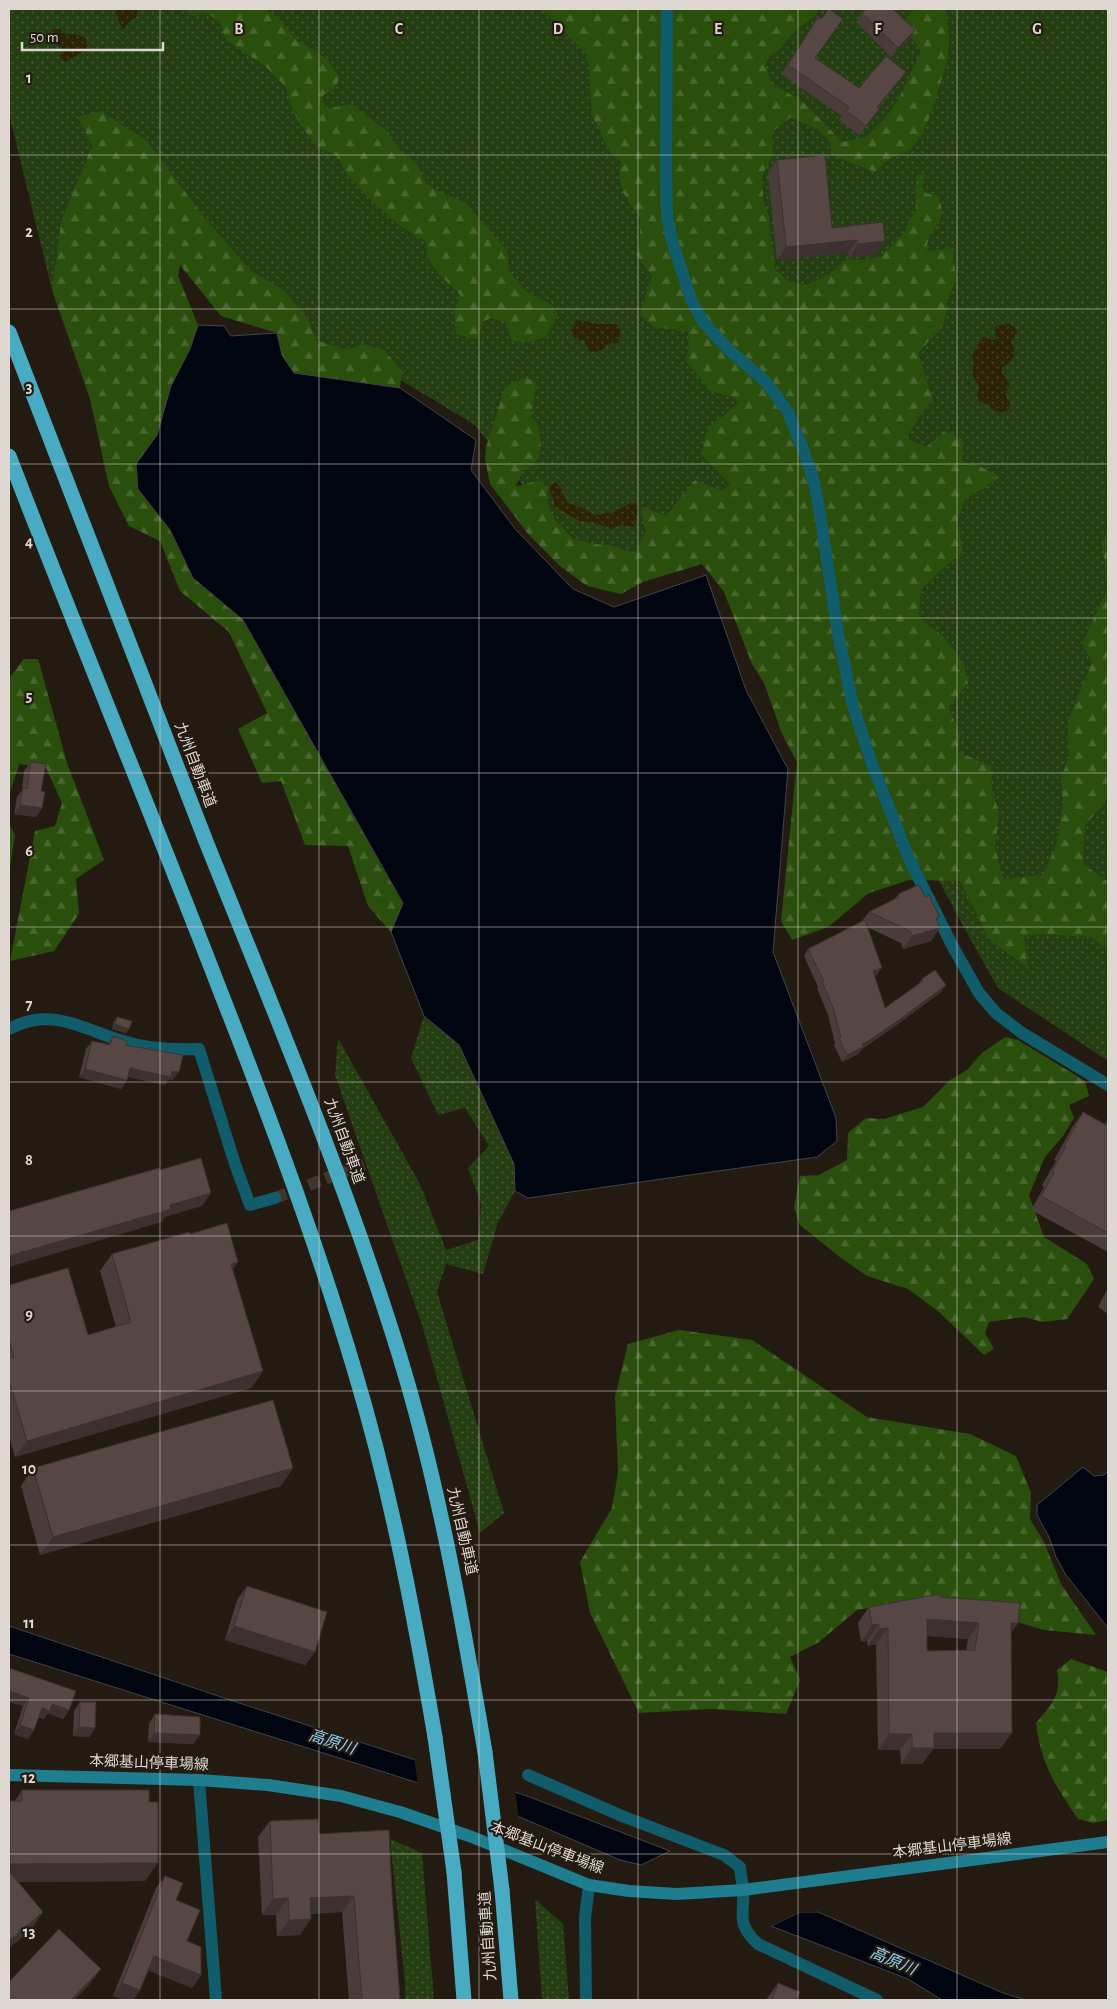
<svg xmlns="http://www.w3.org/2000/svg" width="1117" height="2009" font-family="'Alegreya Sans','Noto Sans JP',sans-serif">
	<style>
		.grass { fill: url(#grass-dots) }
		.forest { fill: url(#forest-firs) }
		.sand { fill: url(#sand-dots) }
		.water { fill: #000510; stroke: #43444a }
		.pier { fill: #231b11 }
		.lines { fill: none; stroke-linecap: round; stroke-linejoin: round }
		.minor-tunnel { stroke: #3f372e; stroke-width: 12; stroke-dasharray: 12 6; stroke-linecap: butt }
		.minor { stroke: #105c6b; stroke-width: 12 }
		.secondary { stroke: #1f7d90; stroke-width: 12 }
		.motorway { stroke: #49abc2; stroke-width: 15 }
		.motorway-bridge { stroke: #49abc2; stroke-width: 15 }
		.wall { fill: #4a3c3a; fill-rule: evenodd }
		.shaded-wall { fill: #3c3130 }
		.building { fill: #564644; stroke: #3c3130; fill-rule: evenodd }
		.grid { fill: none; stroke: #dfd8d2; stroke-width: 1; stroke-opacity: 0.55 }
		.labels { text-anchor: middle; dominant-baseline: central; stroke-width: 4.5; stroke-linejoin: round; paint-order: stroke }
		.street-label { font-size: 15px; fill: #dfd8d2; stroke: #231b11 }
		.water-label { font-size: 16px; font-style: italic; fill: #93d1f2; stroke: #231b11 }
		.grid-label { font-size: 16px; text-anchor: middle; font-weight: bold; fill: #dfd8d2; stroke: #231b11; stroke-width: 4.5; stroke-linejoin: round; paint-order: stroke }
	</style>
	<defs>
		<pattern id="grass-dots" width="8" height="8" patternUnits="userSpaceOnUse" patternTransform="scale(1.25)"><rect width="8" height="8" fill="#243e11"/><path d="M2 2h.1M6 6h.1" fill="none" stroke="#435933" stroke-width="1.8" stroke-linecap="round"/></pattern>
		<pattern id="forest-firs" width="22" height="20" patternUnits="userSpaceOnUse" patternTransform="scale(1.25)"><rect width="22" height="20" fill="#2a4e0c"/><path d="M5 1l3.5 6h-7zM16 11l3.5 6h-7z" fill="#48672e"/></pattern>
		<pattern id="sand-dots" width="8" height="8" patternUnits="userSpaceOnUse" patternTransform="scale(1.25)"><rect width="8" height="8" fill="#2b2302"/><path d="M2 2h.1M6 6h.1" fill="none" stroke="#494226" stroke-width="1.8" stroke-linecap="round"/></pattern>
	</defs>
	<rect width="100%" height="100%" fill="#231b11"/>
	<!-- grass -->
	<path class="grass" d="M9,9H1108V1061L998,988L972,942L926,857L741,547L634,562L569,544L475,425L402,381L310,370L140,142L78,117L92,146L61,221L52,290L9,114Z
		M424,1016L459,1045L514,1164L515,1191L498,1222L483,1274L446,1264L437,1292L504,1513L480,1533L423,1328L335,1075L338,1038L420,1184L446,1250L478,1240L481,1204L468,1168L489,1146L465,1108L438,1115L411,1058Z
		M390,1839L422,1853L434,2000H405V1983Z
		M535,1899L563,1924L569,2000H542Z"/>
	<!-- forest -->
	<path class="forest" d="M184,9H265L281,20L294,38L326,58L340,78L334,89L322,96L326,109L352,104L389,133L400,151L416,162L427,184L442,193L466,203L507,251L509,271L526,291L550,304L558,314L546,337L524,343L511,339L506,323L491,318L484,321L477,339L456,334L454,314L460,295L439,274L428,258L425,241L402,227L376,205L349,177L337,156L317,147L301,126L292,109L286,87L265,66L226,40L220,22L207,13L193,16Z
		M539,9H816L818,13C811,20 801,25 793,33C782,44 784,49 767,57L766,68L772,83L804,103L842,142C850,140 865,139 871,133C892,118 912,74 921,51L905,29L904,22L914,9H946L949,36L948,58L931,114L921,136L910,150L887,160L875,172L832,155L830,142L818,130L791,117L772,132L773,155L762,176L763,198L768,214L775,269L789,282L807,285L831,273L846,259L863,260L881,257L907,229L908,221L916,212L915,188L919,174L925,175L922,187L926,193L939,196L942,211L939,223L929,236L926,251L955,248L953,258L957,280L947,298V311L942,327L918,353L933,400L922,413L906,438L926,447L945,431L963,439L962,462L979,466L999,476L983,489L966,498L957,520L963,552L940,571L921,590L919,617L944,637L964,664L968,684L948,707L960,733L958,752L991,766L992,789L999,813L995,848L1003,879L1043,875L1057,843L1063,804L1061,778L1069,758L1068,721L1092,662L1082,644L1108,588L1102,545L1108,529V796L1105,803L1085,825L1083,864L1108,882V950L1091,937L1043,934L1024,936L1027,967L990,940L960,881L909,880L869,893L828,927L792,940L781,921L797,762L782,734L764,683L752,664L724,592L702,564L643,582L621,594L587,586L560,566L529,535L490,484L485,459L486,447L505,387L525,377L536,383L531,418L537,422C542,439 545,465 523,470L516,486L542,480L548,490L546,499L555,520L573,539L595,544L609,545L634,553L646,532L641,512L643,507L666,516L695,480L722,491L730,484L701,454L708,428L739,403L733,397L710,391L687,362L689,348L688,332L669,329L655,328L640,315L652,276L636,254L640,240V217C625,198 616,187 621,162L608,149L592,115L588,56L547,14Z
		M100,111L146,140L204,217L251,271L282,289L307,318L317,341L347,350L362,344L384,350L402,371L400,388L294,373L282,355L277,333L221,316L180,265L178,276L198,325L190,349L171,386L157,435L136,465L138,489L170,530L193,578L243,620L403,904L391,932L368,906L348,846L305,845L281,781L262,783L238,729L267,713L229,632L180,591L160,541L129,526L109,486L90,399L52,290L61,221L92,146L78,117Z
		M24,659H38L67,763L104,860L76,879L79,914L54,951L10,961L35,831L55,826L62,803L46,768L19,764L9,796V678Z
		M9,824L15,835L9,873Z
		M1005,1037L1018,1040L1085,1081L1089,1096L1069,1105L1074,1118L1063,1136L1045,1157L1029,1195L1044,1237L1087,1264L1094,1279L1067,1319L1043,1322L1024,1317L989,1322L985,1333L994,1349L984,1355L939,1312L908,1289L867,1276L841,1258L800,1225L794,1208L800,1176L819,1175L847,1160L848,1133L866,1118L884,1119L923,1107L950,1080L967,1070L982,1053Z
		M679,1330L752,1340L867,1417L970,1434L1016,1456L1031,1493L1030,1519L1044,1542L1061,1584L1096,1635L1044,1630L977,1610L890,1605L857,1610L819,1642L790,1657L800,1680L786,1714L711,1709L639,1713L590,1613L580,1562L612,1508L618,1473L615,1397L628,1344Z
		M1071,1659L1108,1672V1820L1093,1823L1078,1819C1055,1785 1041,1764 1036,1723C1051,1705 1062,1696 1057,1670Z"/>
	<!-- sand -->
	<path class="sand" d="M119,9H138L136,18L131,20L123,29L117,18L116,11Z
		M54,29H60L65,34H75L86,38L88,49L65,62L60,57L63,50L53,39L51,31Z
		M577,320L598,324H616C622,330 621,335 618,343L607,344C602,351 598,353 589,351L584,340L576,339L571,332Z
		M1009,324L1015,327L1017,332L1011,342C1018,354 1013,361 1002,368V373L1009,382V388L1005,393L1010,403L1009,409L1002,413L993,409L988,404L981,403L977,397L979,386L972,374L974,364L972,355L982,338L987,337L992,340L996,339L995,326Z
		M555,482C562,487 563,496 568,503L583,508L595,515L613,512L633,502L639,507L634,527L621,525L611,529L596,523L579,521L554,506V500L550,491L551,485Z"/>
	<!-- water -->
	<path class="water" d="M198,325L224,326L231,336L277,333L282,355L294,373L400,388L476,440L471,470L516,530L573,589L614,607L706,575L746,690L788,769L773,952L836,1118L837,1141L817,1157L528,1198L515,1191L514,1164L459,1045L424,1016L391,932L403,903L243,620L193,578L170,530L138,489L136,464L157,435L171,386L190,349Z
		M1083,1467L1094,1476L1104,1475L1108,1471V1628L1066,1575L1056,1557L1049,1537L1037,1515V1505Z
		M9,1626L236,1702L527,1796L670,1851L641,1865L620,1860L501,1809L9,1654Z
		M800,1912H818L1003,1993L1026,2000H942L908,1979L771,1926Z"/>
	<!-- pier -->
	<path class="pier" d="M414,1757L515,1790L519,1819L500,1811L418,1785Z
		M799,1910H812L818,1912H800L771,1926L768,1925Z"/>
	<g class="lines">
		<!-- minor-tunnel -->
		<path class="minor-tunnel" d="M275,1198L364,1164"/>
		<!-- minor -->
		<path class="minor" d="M667,9L666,170L667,215L672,241L692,302L704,323L728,349L766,382L788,412L804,452L814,482L820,514L838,634L853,706L871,761L909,859L953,947L979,993L996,1013L1022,1033L1108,1085
			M9,1029C51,1006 82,1029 123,1041C147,1049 174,1050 199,1049L235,1164L250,1205L275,1198
			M528,1775L622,1816L724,1855L740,1867C740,1875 743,1882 743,1890C745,1916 735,1922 758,1944L877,2000
			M199,1780L216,2000
			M586,2000L585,1918L589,1885"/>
		<!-- secondary -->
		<path class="secondary" d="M9,1775L199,1780L268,1785L341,1796L400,1812L472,1837L589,1885L629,1891L677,1894L743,1890L1108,1842"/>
		<!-- motorway -->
		<path class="motorway" d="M9,332C73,501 138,670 205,839C273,1009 345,1179 399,1354C439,1484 462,1618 485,1752
			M9,456C78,636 152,814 221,993C270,1118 317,1243 355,1372C391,1492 414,1614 435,1737
			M454,1872L464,2000
			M502,1890L511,2000"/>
		<!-- motorway-bridge -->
		<path class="motorway-bridge" d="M435,1737L454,1872
			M485,1752L502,1890"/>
	</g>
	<!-- wall -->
	<path class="wall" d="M862,13L909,39L891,57L856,22Z
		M818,17L821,19L815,58L859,88L899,81L878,108L873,118L859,135L839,120L842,116L781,74Z
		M777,160L832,228L883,222L876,254L849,258L848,253L777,260L768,173Z
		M31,762L42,808L36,817L14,814L17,797L22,790L24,771Z
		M898,894L936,920L931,941L903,949L901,943L867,927L877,975L874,976L885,1008L918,984L922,979L946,985L941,992L898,1024L862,1049L858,1054L842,1062L834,1045L835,1043L828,1015L817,988L818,987L804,956L808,949L862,921L869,912L895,899Z
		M117,1017L126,1033L112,1029L114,1021Z
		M113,1036L126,1045L173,1080L169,1079L165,1085L128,1077L127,1080L121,1089L79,1077L86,1049L92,1041L107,1045Z
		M1083,1112L1105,1124L1108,1118V1252L1031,1210L1044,1187L1042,1185L1056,1161L1054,1160L1073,1126Z
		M190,1234L233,1270L263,1371L251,1388L15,1457L9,1436V1285L88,1335L116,1327L100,1271L112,1254Z
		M1108,1288V1314L1098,1307Z
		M33,1468L281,1486L40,1555L21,1486Z
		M247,1586L315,1652L305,1665L225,1640L237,1600Z
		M940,1597L1018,1623L1011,1633L1000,1749H933L922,1764H901L900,1750H878L876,1644L868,1646L867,1641L861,1642L858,1623L869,1607ZM927,1636L968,1639L966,1650L927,1651Z
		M9,1668L69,1710L63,1719L48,1713L44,1719L38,1717L28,1739L14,1734L23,1706Z
		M80,1702L95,1728L89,1737L73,1736L74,1711Z
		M155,1714L200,1735L193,1744L148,1742L149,1724Z
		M22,1790L145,1881L18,1882L31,1930L9,1948V1802L10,1801H15Z
		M270,1821L319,1834L392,1894L400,2000H349L342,1912L311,1914L300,1935L277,1936L276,1915H262L258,1837Z
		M165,1876L176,1900L187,1941L201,1975L192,1988L148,1970L140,1990L133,2000H125L113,1996L156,1888Z
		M778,1983L796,2000H766Z"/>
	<!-- shaded-wall -->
	<path class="shaded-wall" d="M915,30L909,39L891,57L898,48Z
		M906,72L899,81L870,116L877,107Z
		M857,240L848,253L777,260L786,247Z
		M885,241L876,254L849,258L858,244Z
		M20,805L42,808L36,817L14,814Z
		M940,928L931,941L903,949L912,936Z
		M882,968L877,975L868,978L873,971Z
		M946,985L941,992L898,1024L862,1049L858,1054L842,1062L847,1055L862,1044Z
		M115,1024L129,1029L126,1033L112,1029Z
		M130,1068L172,1071L179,1072L173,1080L169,1079L165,1085L124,1076Z
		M85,1069L127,1080L121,1089L79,1077Z
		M211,1193L202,1206L165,1217L162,1222L9,1267V1256L170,1205Z
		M238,1262L227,1279L231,1264Z
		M263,1371L251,1388L15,1457L27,1441Z
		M293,1468L281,1486L40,1555L53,1537Z
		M927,1619L979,1623L968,1639L915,1635Z
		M1011,1623H1018L1007,1640Z
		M879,1624L867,1641L861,1642L872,1625Z
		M234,1626L315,1652L305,1665L225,1640Z
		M888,1628L876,1644L868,1646L879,1629Z
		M9,1691L29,1698L23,1706L9,1702Z
		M52,1704L69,1710L63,1719L48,1713L44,1719L36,1717L42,1708Z
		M20,1725L34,1730L28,1739L14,1734Z
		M79,1727L95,1728L89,1737L73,1736Z
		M154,1733L200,1735L193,1744L148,1742Z
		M934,1733H1012L1000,1749H933L922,1764H901L912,1748Z
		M889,1734H912L900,1750H878Z
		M158,1863L145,1881L9,1882V1865L10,1864Z
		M354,1896L342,1912L299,1914L310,1898Z
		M288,1898L276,1915H262L273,1899Z
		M43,1912L31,1930L9,1948V1941Z
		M311,1919L300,1935L277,1936L289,1920Z
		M154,1956L201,1975L192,1988L145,1969Z
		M101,1969L88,1986L75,2000H71Z
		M122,1983L140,1990L133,2000H125L113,1996Z"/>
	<!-- building -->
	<path class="building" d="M829,9L843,19L815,58L859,88L886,56L906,72L877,107L879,109L866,126L846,111L849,107L788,65L818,17L821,19Z
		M866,9H893L915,30L898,48L862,13Z
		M825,155L832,228L883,222L885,241L858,244L857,240L786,247L777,160Z
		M31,762L46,764L41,791L45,792L42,808L20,805L23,788L27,789Z
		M919,885L925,897L929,895L939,916L936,918L940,928L912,936L910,931L869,912L899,897L898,894Z
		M865,920L882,968L873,971L885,1008L923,981L922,979L935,970L946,985L902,1018L868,1041L862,1044L863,1047L847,1055L839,1038L841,1037L833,1008L822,981H824L808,949Z
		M117,1017L132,1021L129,1029L115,1024Z
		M113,1036L127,1041L126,1045L183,1055L179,1072L172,1071L171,1077L130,1068L127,1080L85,1069L92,1041L110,1045Z
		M1083,1112L1106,1125L1108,1121V1233L1041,1196L1054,1173L1052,1171L1066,1147L1064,1146Z
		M201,1158L211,1193L170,1205L171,1209L9,1256V1211L159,1168L160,1170Z
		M227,1223L238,1262L231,1264L263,1371L27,1441L9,1380V1359L14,1357L9,1339V1285L68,1268L88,1335L131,1322L112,1254L189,1232L190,1234Z
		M273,1400L293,1468L53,1537L33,1468Z
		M247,1586L327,1612L315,1652L234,1626Z
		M940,1594V1597L1020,1603L1018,1623H1011L1012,1733H934V1748H912V1734H889L888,1628L879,1629V1624L872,1625L869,1607ZM927,1619L979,1623L975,1650L927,1651Z
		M9,1668L76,1691L69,1710L52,1704L50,1711L42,1708L34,1730L20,1725L29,1698L9,1691Z
		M80,1702H96L95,1728L79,1727Z
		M155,1714L200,1717V1735L154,1733Z
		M22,1790H149V1802H158V1863L10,1864V1801H22Z
		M318,1819L319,1834L389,1830L392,1894L400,2000H362L354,1896L310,1898L311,1919L289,1920L288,1898L273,1899L270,1821Z
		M9,1871L43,1912L9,1941Z
		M165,1876L183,1883L176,1900L200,1910L187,1941L201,1947V1975L154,1956L140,1990L122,1983Z
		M59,1929L101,1969L71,2000H12L9,1997V1982Z
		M778,1983L800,1992L796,2000H772Z"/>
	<!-- grid -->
	<path class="grid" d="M160,9V2000M319,9V2000M479,9V2000M638,9V2000M798,9V2000M957,9V2000M9,155H1108M9,309H1108M9,464H1108M9,618H1108M9,773H1108M9,927H1108M9,1082H1108M9,1236H1108M9,1391H1108M9,1545H1108M9,1700H1108M9,1854H1108"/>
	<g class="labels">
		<!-- street labels -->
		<g class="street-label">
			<text transform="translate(195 765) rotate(69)">九州自動車道</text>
			<text transform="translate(344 1141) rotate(70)">九州自動車道</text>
			<text transform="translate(462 1531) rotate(77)">九州自動車道</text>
			<text transform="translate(149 1763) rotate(2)">本郷基山停車場線</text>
			<text transform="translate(952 1846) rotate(-7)">本郷基山停車場線</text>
			<text transform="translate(547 1848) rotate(21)">本郷基山停車場線</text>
			<text transform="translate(488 1936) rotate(-94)">九州自動車道</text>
		</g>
		<!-- water labels -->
		<g class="water-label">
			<text transform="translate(332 1742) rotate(18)">高原川</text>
			<text transform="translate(893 1961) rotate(23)">高原川</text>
		</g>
	</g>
	<g class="grid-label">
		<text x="239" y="34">B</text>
		<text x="399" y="34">C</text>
		<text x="558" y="34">D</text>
		<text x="718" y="34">E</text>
		<text x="878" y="34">F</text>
		<text x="1037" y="34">G</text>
		<text x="29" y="83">1</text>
		<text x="29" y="237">2</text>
		<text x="29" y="392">3</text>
		<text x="29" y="547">4</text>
		<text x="29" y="701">5</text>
		<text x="29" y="856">6</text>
		<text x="29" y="1010">7</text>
		<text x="29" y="1165">8</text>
		<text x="29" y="1319">9</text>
		<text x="29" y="1474">10</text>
		<text x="29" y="1628">11</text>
		<text x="29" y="1783">12</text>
		<text x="29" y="1937">13</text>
	</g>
	<!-- border -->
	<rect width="1117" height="2009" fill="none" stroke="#dfd8d2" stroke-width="20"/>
	<!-- scale -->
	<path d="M22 42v8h141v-8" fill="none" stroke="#dfd8d2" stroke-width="2.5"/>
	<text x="30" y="42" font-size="15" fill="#dfd8d2" stroke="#231b11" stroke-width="4" paint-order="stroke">50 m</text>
</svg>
